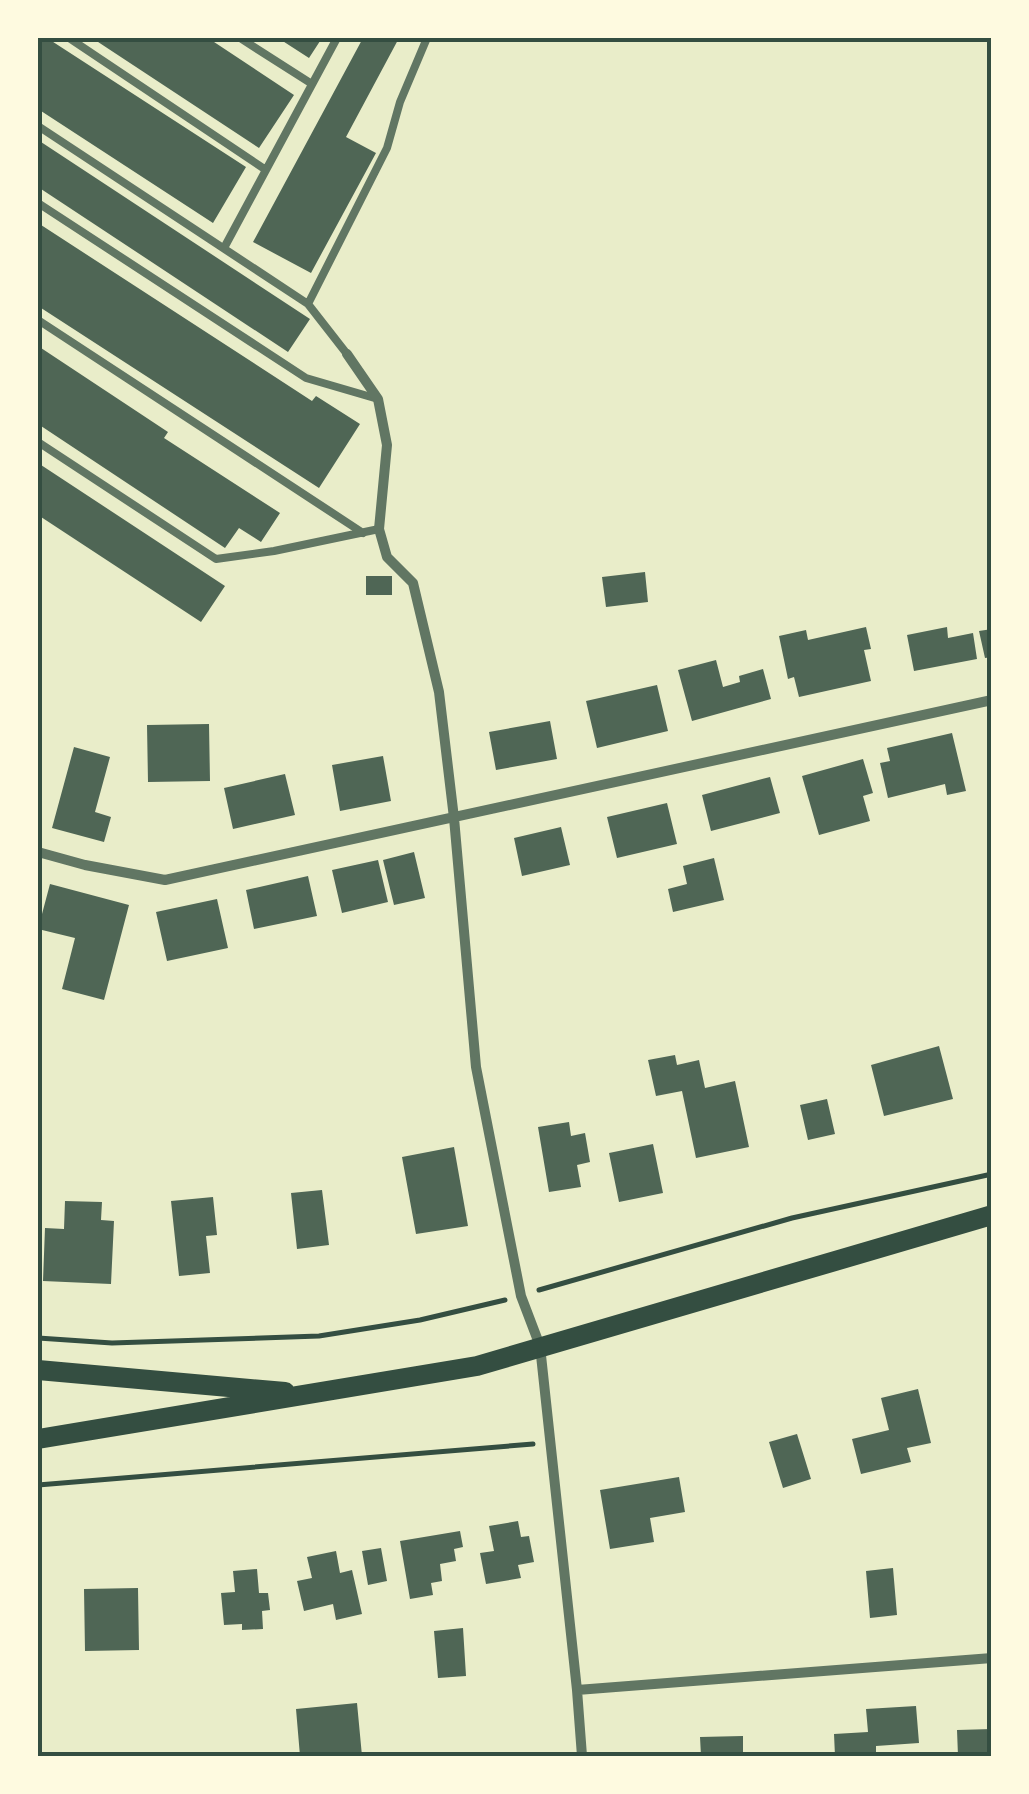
<svg xmlns="http://www.w3.org/2000/svg" width="1029" height="1794" font-family="'Roboto Condensed',sans-serif">
	<style>
		.building { fill: #4f6655 }
		.lines { fill: none; stroke-linecap: round; stroke-linejoin: round }
		.path { stroke: #344e41; stroke-width: 5 }
		.service { stroke: #617663; stroke-width: 8 }
		.minor { stroke: #617663; stroke-width: 10 }
		.secondary { stroke: #344e41; stroke-width: 20 }
		.neatline { fill: none; stroke: #344e41; stroke-width: 4 }
	</style>
	<rect width="100%" height="100%" fill="#e9edc9"/>
	<!-- building -->
	<path class="building" d="M38,38H47L246,167L213,223L38,109Z
		M92,38H208L294,95L259,148Z
		M278,38H322L309,58Z
		M363,38H399L346,137L376,153L311,273L253,242Z
		M38,140L310,319L288,352L38,187Z
		M38,223L312,401L316,396L360,424L319,488L38,306Z
		M38,346L168,432L164,438L280,513L261,542L239,528L225,548L38,424Z
		M38,463L225,586L201,622L38,515Z
		M645,572L648,602L606,607L602,577Z
		M366,576H392V595H366Z
		M866,627L871,649L864,650L871,681L799,697L794,677L788,679L779,636L806,630L808,640Z
		M947,627L948,638L973,633L977,659L914,671L907,635Z
		M992,629V657L985,658L979,631Z
		M716,660L723,687L740,682L739,676L763,669L771,699L692,721L678,670Z
		M657,685L668,731L597,748L586,701Z
		M550,721L557,759L496,770L489,732Z
		M209,724L210,781L148,782L147,725Z
		M952,733L966,791L947,795L945,784L888,798L880,763L890,761L887,748Z
		M74,747L110,757L95,812L111,817L104,842L52,828Z
		M383,756L391,801L340,811L332,765Z
		M863,759L873,793L863,796L870,821L819,835L802,776Z
		M285,774L295,815L233,829L224,788Z
		M770,777L780,813L711,831L702,795Z
		M667,803L677,844L617,858L607,817Z
		M561,827L570,865L522,876L514,838Z
		M414,852L425,898L394,905L383,860Z
		M714,858L724,900L673,912L668,889L687,884L683,866Z
		M378,860L388,902L342,913L332,870Z
		M308,876L317,916L254,929L246,890Z
		M50,884L129,905L104,1000L62,989L75,938L38,929Z
		M217,899L228,948L167,961L156,912Z
		M939,1046L953,1099L884,1116L871,1065Z
		M675,1055L677,1065L699,1060L705,1088L735,1081L749,1147L696,1158L682,1091L656,1096L648,1060Z
		M827,1099L835,1134L808,1140L800,1105Z
		M569,1122L571,1136L585,1133L590,1162L577,1165L581,1187L549,1192L538,1127Z
		M653,1144L663,1193L619,1202L609,1153Z
		M454,1147L468,1226L416,1234L402,1157Z
		M322,1190L329,1245L297,1249L291,1193Z
		M213,1197L217,1235L206,1236L210,1273L179,1276L171,1201Z
		M65,1201L102,1202L101,1220L114,1221L111,1284L43,1281L45,1228L64,1229Z
		M918,1389L931,1443L907,1448L911,1462L861,1474L852,1439L889,1430L881,1398Z
		M797,1434L811,1479L783,1488L769,1442Z
		M679,1477L685,1512L650,1518L654,1542L610,1549L600,1490Z
		M518,1521L521,1537L529,1536L534,1562L518,1565L521,1578L486,1584L480,1553L494,1551L489,1526Z
		M460,1531L463,1547L454,1549L456,1561L440,1564L442,1581L431,1583L433,1595L410,1599L400,1541Z
		M381,1548L387,1581L368,1585L362,1551Z
		M336,1551L340,1573L352,1570L362,1614L336,1620L333,1604L304,1611L297,1581L312,1578L307,1557Z
		M893,1568L897,1615L870,1618L866,1571Z
		M257,1569L259,1593H268L270,1610L262,1611L263,1629L242,1630V1624L224,1625L221,1593L235,1592L233,1571Z
		M138,1588L139,1650L85,1651L84,1589Z
		M463,1628L466,1676L438,1678L434,1631Z
		M357,1703L362,1756H300L296,1709Z
		M916,1706L919,1743L876,1746V1756H835L834,1734L868,1732L866,1709Z
		M992,1729V1756H958L957,1730Z
		M743,1736V1756H701L700,1737Z"/>
	<g class="lines">
		<!-- path -->
		<path class="path" d="M539,1290L792,1218L992,1174
			M38,1338L112,1343L319,1336L420,1320L505,1300
			M38,1485L533,1444"/>
		<!-- service -->
		<path class="service" d="M69,38L266,170
			M240,38L312,84
			M38,126L308,304L347,354
			M38,203L306,378L378,399
			M224,248L337,38
			M308,304L387,148L400,102L427,38
			M38,320L363,533
			M38,442L216,559L274,551L379,529"/>
		<!-- minor -->
		<path class="minor" d="M347,354L378,399L387,445L379,529L387,557L413,583L439,692L454,818L476,1067L521,1296L540,1346L577,1690L582,1756
			M38,852L85,865L165,880L992,700
			M577,1690L992,1658"/>
		<!-- secondary -->
		<path class="secondary" d="M38,1370L285,1392
			M38,1439L477,1366L992,1215"/>
	</g>
	<!-- border -->
	<rect width="1029" height="1794" fill="none" stroke="#fefae0" stroke-width="80"/>
	<rect x="40" y="40" width="949" height="1714" class="neatline"/>
</svg>
